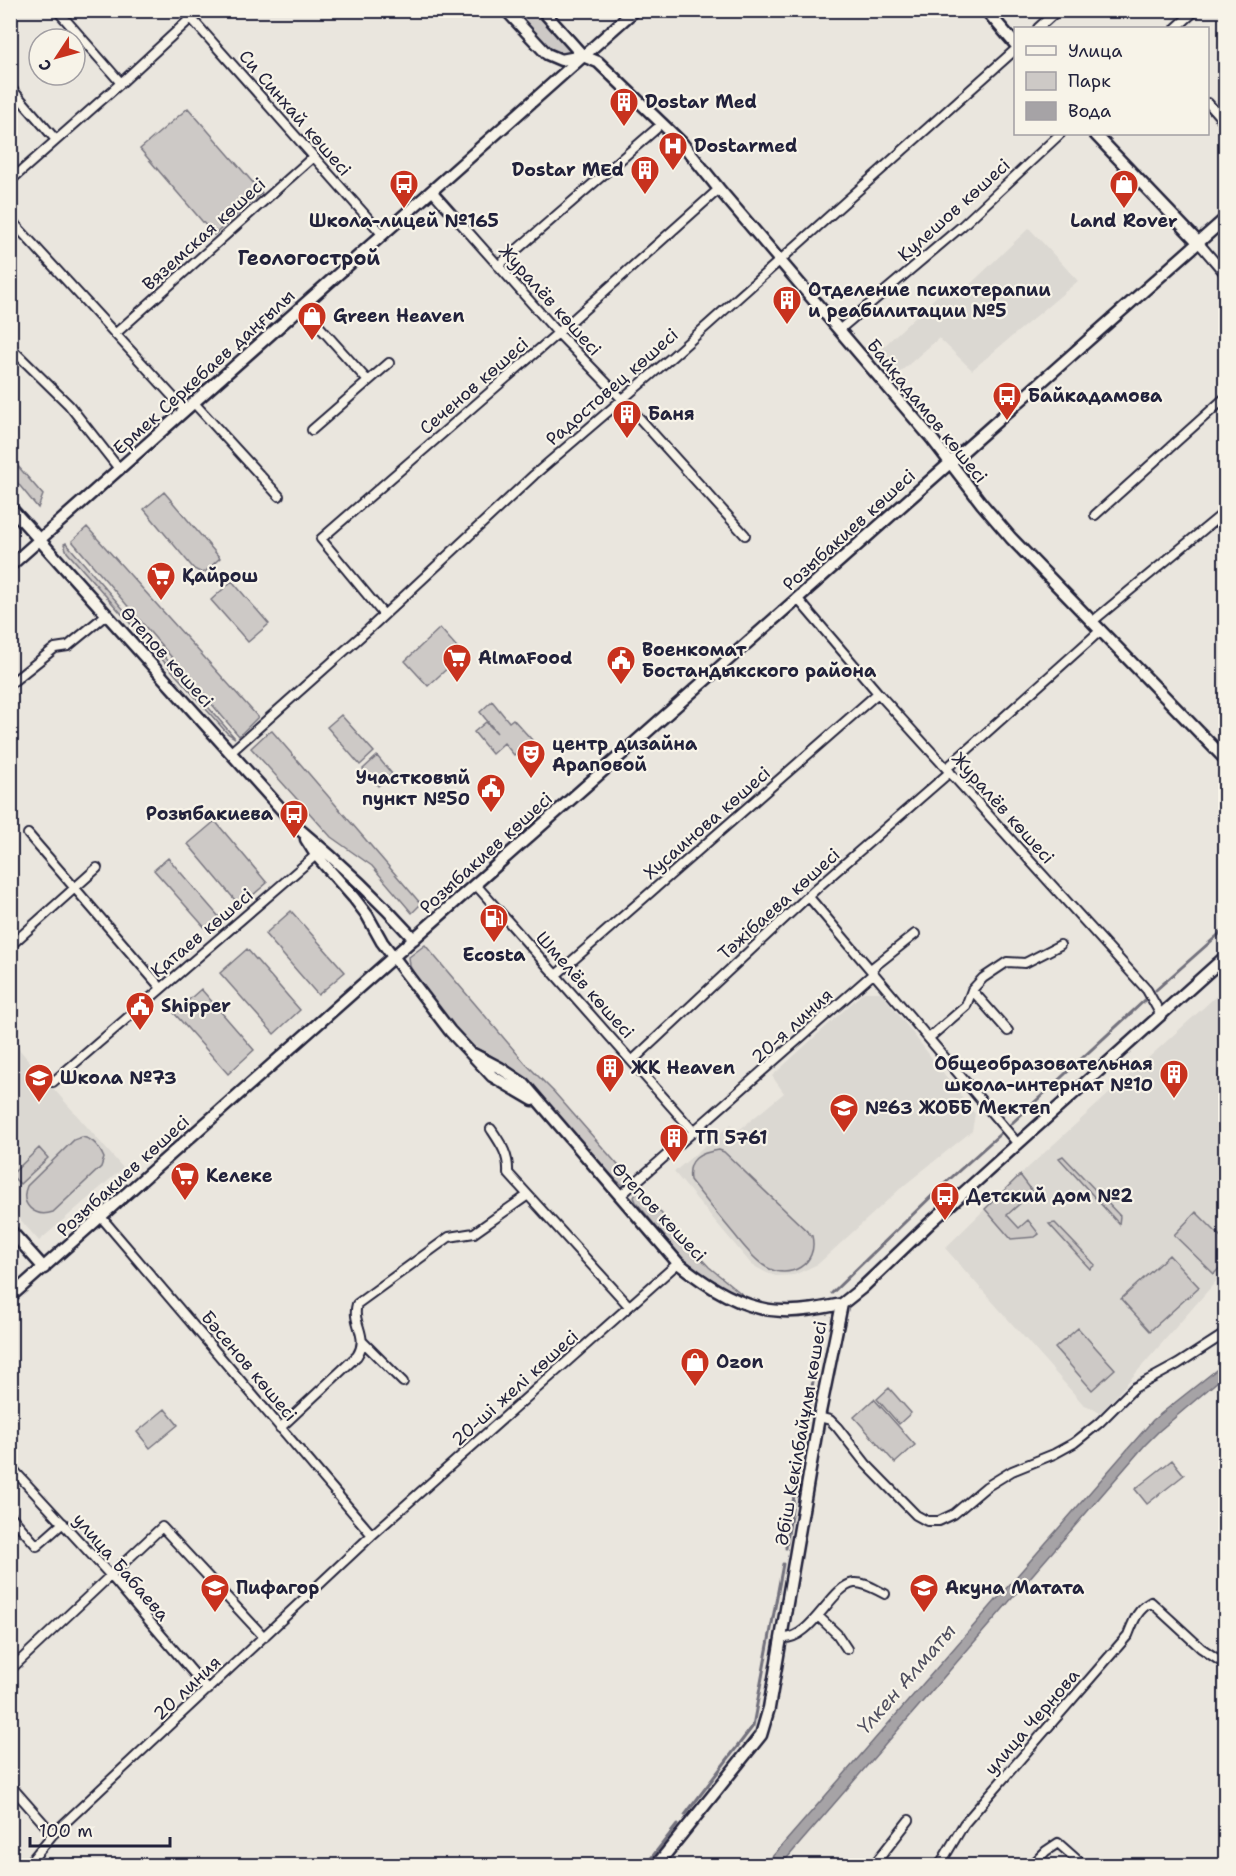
<svg xmlns="http://www.w3.org/2000/svg" width="1236" height="1876" font-family="'Shantell Sans',sans-serif">
	<style>
		.built { fill: #dbd8d2 }
		.green { fill: #cdc9c6; stroke: #787680; stroke-width: 1.5 }
		.water { fill: #a6a3a6; stroke: #716f7b; stroke-width: 1.5 }
		.lines { fill: none; stroke-linecap: round; stroke-linejoin: round }
		.stream { stroke: #716f7b; stroke-width: 3 }
		.street-casing { stroke: #22223b; stroke-width: 12 }
		.secondary-casing { stroke: #22223b; stroke-width: 15 }
		.street { stroke: #f7f3e8; stroke-width: 8 }
		.secondary { stroke: #f7f3e8; stroke-width: 10 }
		.labels { text-anchor: middle; dominant-baseline: central; stroke-width: 4.5; stroke-linejoin: round; paint-order: stroke }
		.poi-label { font-size: 18px; font-weight: bold; fill: #22223b; stroke: #f7f3e8; text-anchor: start }
		.street-label { font-size: 18px; fill: #22223b; stroke: #f7f3e8 }
		.neighbourhood-label { font-size: 20px; font-weight: bold; fill: #22223b; stroke: #f7f3e8 }
		.water-label { font-size: 20px; font-style: italic; fill: #504f60; stroke: #f7f3e8 }
	</style>
	<rect width="100%" height="100%" fill="#eae6de"/>
	<filter id="ink" filterUnits="userSpaceOnUse"><feTurbulence type="fractalNoise" baseFrequency=".0167" numOctaves="2"/><feDisplacementMap in="SourceGraphic" scale="12" xChannelSelector="R" yChannelSelector="G"/><feConvolveMatrix kernelMatrix="1 2 1 2 8 2 1 2 1" color-interpolation-filters="sRGB"/></filter>
	<g filter="url(#ink)">
		<!-- built -->
		<path class="built" d="M1029,228L1078,281L972,370L939,338L899,373L879,351L939,294L958,296Z
			M1225,988V1271L1101,1413L1083,1404L945,1248L1020,1175Z
			M864,992H881L975,1114L972,1131L902,1187L818,1264L794,1275L776,1276L767,1273L752,1265L674,1172L731,1124L738,1131L784,1093L772,1076Z
			M10,1039L123,1168L39,1241L11,1209Z"/>
		<!-- green -->
		<path class="green" d="M514,11H538L578,55L554,56Z
			M188,108L262,193L214,235L140,149Z
			M10,457L43,495L38,508L11,475Z
			M164,492L220,558L205,572L202,573L194,569L144,509Z
			M87,527L258,717L239,736L72,541Z
			M66,543L235,738L227,733L67,552L64,544Z
			M232,581L269,624L248,642L211,600Z
			M440,628L463,654L428,686L405,661Z
			M492,701L509,722L513,719L532,740L514,755L504,743L492,754L474,732L486,722L497,733L480,712Z
			M341,715L374,752L360,765L327,727Z
			M272,731L421,904L412,913L372,866L331,837L251,748L266,734Z
			M377,756L392,774L378,786L363,769Z
			M215,821L267,883L240,906L188,844Z
			M168,858L220,918L207,930L154,870Z
			M291,911L345,972L318,995L265,934Z
			M425,945L525,1063L554,1092L631,1180L630,1185L624,1186L616,1180L521,1076L490,1055L471,1046L439,1010L420,984L410,966L409,957Z
			M247,949L300,1010L274,1034L220,973Z
			M201,989L254,1050L228,1074L174,1013Z
			M82,1137C94,1139 99,1147 104,1158L101,1167L53,1212C35,1218 19,1205 27,1186L74,1140Z
			M39,1148L48,1158L20,1184L11,1175Z
			M719,1150L724,1152L812,1236C819,1264 789,1281 766,1267C753,1259 743,1245 734,1234C719,1216 704,1198 690,1180C687,1159 699,1153 719,1150Z
			M1063,1156L1120,1216L1119,1224L1059,1158Z
			M1020,1175L1033,1192L1007,1215L1019,1228L1028,1220L1039,1234L1035,1237L1011,1239L985,1209Z
			M640,1188L683,1239L709,1267L743,1295L729,1290L686,1263L636,1202L634,1197Z
			M1196,1212L1225,1241V1262L1214,1274L1174,1235Z
			M1055,1223L1095,1265L1090,1269L1049,1224Z
			M1169,1255L1199,1287L1150,1331L1121,1299Z
			M1078,1328L1115,1369L1092,1390L1055,1348Z
			M889,1388L911,1413L899,1424L877,1399Z
			M874,1399L915,1445L895,1463L854,1417Z
			M165,1409L178,1425L150,1448L137,1432Z
			M1172,1460L1184,1475L1147,1504L1135,1489Z"/>
		<!-- water -->
		<path class="water" d="M1225,1363V1375L1159,1431L1145,1445L781,1865H765L1153,1420Z"/>
		<g class="lines">
			<!-- stream -->
			<path class="stream" d="M1156,990L1226,928
				M1011,1124L1145,1000
				M832,1293L942,1186L1000,1134
				M805,1426L815,1370
				M786,1548L795,1489
				M685,1815L753,1726L783,1564
				M645,1866L677,1825"/>
			<!-- street casing -->
			<g class="street-casing">
				<path id="street" d="M57,10L121,83
					M184,10L383,235
					M1038,28L1058,10
					M1176,28L1196,10
					M10,87L56,140
					M1208,103L1226,124
					M10,181L121,83L191,18
					M432,191L558,333L622,399L745,535
					M10,219L185,410
					M1198,242L1226,275
					M498,266L656,129
					M302,307L368,381
					M839,330L962,226L1060,134
					M115,334L313,157
					M10,347L69,405L120,470
					M194,403L279,496
					M312,430L389,363
					M1095,515L1226,397
					M797,598L878,693L1147,990L1161,1015
					M384,615L321,539L558,333L719,189
					M1093,621L1226,511
					M10,684L55,648L68,646L107,614
					M231,752L369,629L534,475L673,356L1016,49
					M947,768L1101,630
					M28,834L161,988
					M476,885L694,1132
					M808,896L1018,1144
					M10,946L97,868
					M871,969L915,934
					M556,975L878,693
					M972,990L1008,1031
					M929,1038L966,1006L972,990L983,978L1007,962L1025,963L1060,945
					M632,1061L818,887L950,772
					M53,1082L316,855
					M491,1129C501,1144 509,1155 508,1173L629,1306
					M620,1196L874,973
					M101,1217L372,1535
					M363,1342L403,1382
					M819,1417L830,1420L837,1427L866,1464L916,1515L927,1521H939L954,1514L986,1487L1012,1471L1054,1454L1074,1443L1099,1423L1134,1388L1178,1364L1226,1333
					M280,1428L357,1356C370,1336 351,1324 357,1304L449,1237L474,1233L528,1195
					M10,1466L111,1576L208,1690
					M10,1515L37,1546L63,1523
					M818,1616L837,1634L847,1649
					M781,1638C811,1642 831,1586 854,1583C865,1582 876,1590 885,1594
					M10,1670L162,1527L264,1637
					M10,1785L53,1834
					M27,1866L53,1834L372,1535L678,1263
					M873,1866L909,1820
					M939,1866L964,1824L1128,1635C1134,1620 1137,1610 1151,1602L1201,1648L1226,1665
					M1031,1866L1046,1851L1058,1843L1084,1866"/>
			</g>
			<!-- secondary casing -->
			<g class="secondary-casing">
				<path id="secondary" d="M506,10L547,54L561,60L582,56
					M542,10L583,56L598,62L681,142L719,189L932,439L982,504L1011,538L1226,760
					M986,10L1016,45
					M1095,134L1198,242
					M10,507L299,829C340,863 379,900 414,939
					M10,566L635,10
					M306,839L316,855L354,898L367,915L382,942L450,1031L492,1076L533,1100
					M473,1054L500,1068L524,1084L678,1263C707,1286 743,1310 782,1311C802,1312 822,1308 842,1304
					M10,1230L44,1268
					M10,1297L1226,218
					M656,1866L761,1735L769,1708L819,1417L842,1304L862,1288L930,1223L1226,956"/>
			</g>
			<!-- street -->
			<use href="#street" class="street"/>
			<!-- secondary -->
			<use href="#secondary" class="secondary"/>
		</g>
	</g>
	<!-- icons -->
	<defs>
		<g id="building-pin" transform="scale(1.5)"><path d="M0 17L-7.5 6A9.5 9.5 0 1 1 7.5 6Z" fill="#c8321e" stroke="#f7f3e8"/><path d="M-4-6H4V6H1V3H-1V6H-4ZM-2.5-4.3h1.7v1.8h-1.7ZM.8-4.3h1.7v1.8H.8ZM-2.5-1h1.7V.8h-1.7ZM.8-1h1.7V.8H.8Z" fill="#fff"/></g>
		<g id="hospital-pin" transform="scale(1.5)"><path d="M0 17L-7.5 6A9.5 9.5 0 1 1 7.5 6Z" fill="#c8321e" stroke="#f7f3e8"/><path d="M-5-5h3v3.5h4V-5h3V5h-3V1.5h-4V5h-3Z" fill="#fff"/></g>
		<g id="bus-pin" transform="scale(1.5)"><path d="M0 17L-7.5 6A9.5 9.5 0 1 1 7.5 6Z" fill="#c8321e" stroke="#f7f3e8"/><path d="M-5-6H5V4H4V6H2V4H-2V6H-4V4H-5ZM-3.5-4V0h7V-4ZM-3.5 1.2v1.5H-2V1.2ZM2 1.2v1.5H3.5V1.2Z" fill="#fff"/></g>
		<g id="shop-pin" transform="scale(1.5)"><path d="M0 17L-7.5 6A9.5 9.5 0 1 1 7.5 6Z" fill="#c8321e" stroke="#f7f3e8"/><path d="M-5-2.5h2.3a2.7 3.5 0 0 1 5.4 0H5L5.5 6h-11ZM-1.5-2.5h3a1.5 2.3 0 0 0-3 0Z" fill="#fff"/></g>
		<g id="supermarket-pin" transform="scale(1.5)"><path d="M0 17L-7.5 6A9.5 9.5 0 1 1 7.5 6Z" fill="#c8321e" stroke="#f7f3e8"/><path d="M-6-5.5h2.5l.6 2H6L4.5 2H-2.5L-4.4-4H-6ZM-1.5 3.2a1.3 1.3 0 1 0 .1 0ZM3 3.2a1.3 1.3 0 1 0 .1 0Z" fill="#fff"/></g>
		<g id="civic-pin" transform="scale(1.5)"><path d="M0 17L-7.5 6A9.5 9.5 0 1 1 7.5 6Z" fill="#c8321e" stroke="#f7f3e8"/><path d="M-.6-6.5H3V-4.5H.6V-3L4-1V1h2V6H-6V1h2V-1L-.6-3ZM-1.2 2.5V6h2.4V2.5Z" fill="#fff"/></g>
		<g id="theatre-pin" transform="scale(1.5)"><path d="M0 17L-7.5 6A9.5 9.5 0 1 1 7.5 6Z" fill="#c8321e" stroke="#f7f3e8"/><path d="M-5-5.5Q0-4 5-5.5V0Q5 5 0 6Q-5 5-5 0ZM-3.3-2.5H-1v1.5H-3.3ZM1-2.5H3.3v1.5H1ZM-2.8 1Q0 5.5 2.8 1Z" fill="#fff"/></g>
		<g id="fuel-pin" transform="scale(1.5)"><path d="M0 17L-7.5 6A9.5 9.5 0 1 1 7.5 6Z" fill="#c8321e" stroke="#f7f3e8"/><path d="M-5.5-6h7V0h2V4h1.3V-2.5L3-4.5l.8-.8L6-3V5H2.5V1h-1V6h-7ZM-4.2-4.7v3.2H.2V-4.7Z" fill="#fff"/></g>
		<g id="school-pin" transform="scale(1.5)"><path d="M0 17L-7.5 6A9.5 9.5 0 1 1 7.5 6Z" fill="#c8321e" stroke="#f7f3e8"/><path d="M0-5L7-2L0 1L-7-2ZM-4 1L0 2.5L4 1V4Q0 6-4 4Z" fill="#fff"/></g>
	</defs>
	<g fill-rule="evenodd">
		<use href="#building-pin" x="624" y="102"/>
		<use href="#hospital-pin" x="673" y="146"/>
		<use href="#building-pin" x="645" y="170"/>
		<use href="#bus-pin" x="404" y="184"/>
		<use href="#shop-pin" x="1124" y="184"/>
		<use href="#building-pin" x="787" y="300"/>
		<use href="#shop-pin" x="312" y="316"/>
		<use href="#bus-pin" x="1007" y="396"/>
		<use href="#building-pin" x="627" y="414"/>
		<use href="#supermarket-pin" x="161" y="576"/>
		<use href="#supermarket-pin" x="457" y="658"/>
		<use href="#civic-pin" x="621" y="660"/>
		<use href="#theatre-pin" x="531" y="754"/>
		<use href="#civic-pin" x="491" y="788"/>
		<use href="#bus-pin" x="294" y="814"/>
		<use href="#fuel-pin" x="494" y="918"/>
		<use href="#civic-pin" x="140" y="1006"/>
		<use href="#building-pin" x="610" y="1068"/>
		<use href="#building-pin" x="1174" y="1074"/>
		<use href="#school-pin" x="39" y="1078"/>
		<use href="#school-pin" x="844" y="1108"/>
		<use href="#building-pin" x="674" y="1138"/>
		<use href="#supermarket-pin" x="185" y="1176"/>
		<use href="#bus-pin" x="945" y="1196"/>
		<use href="#shop-pin" x="695" y="1362"/>
		<use href="#school-pin" x="215" y="1588"/>
		<use href="#school-pin" x="924" y="1588"/>
	</g>
	<g class="labels">
		<!-- poi labels -->
		<g class="poi-label">
			<text x="645" y="102">Dostar Med</text>
			<text x="694" y="146">Dostarmed</text>
			<text x="624" y="170" text-anchor="end">Dostar MEd</text>
			<text x="404" y="221" text-anchor="middle">Школа-лицей №165</text>
			<text x="1124" y="221" text-anchor="middle">Land Rover</text>
			<text x="808" y="290">Отделение психотерапии<tspan x="808" dy="21">и реабилитации №5</tspan></text>
			<text x="333" y="316">Green Heaven</text>
			<text x="1028" y="396">Байкадамова</text>
			<text x="648" y="414">Баня</text>
			<text x="182" y="576">Қайрош</text>
			<text x="642" y="650">Военкомат<tspan x="642" dy="21">Бостандыкского района</tspan></text>
			<text x="478" y="658">AlmaFood</text>
			<text x="552" y="744">центр дизайна<tspan x="552" dy="21">Араповой</tspan></text>
			<text x="470" y="778" text-anchor="end">Участковый<tspan x="470" dy="21">пункт №50</tspan></text>
			<text x="273" y="814" text-anchor="end">Розыбакиева</text>
			<text x="494" y="955" text-anchor="middle">Ecosta</text>
			<text x="161" y="1006">Shipper</text>
			<text x="1153" y="1064" text-anchor="end">Общеобразовательная<tspan x="1153" dy="21">школа-интернат №10</tspan></text>
			<text x="631" y="1068">ЖК Heaven</text>
			<text x="60" y="1078">Школа №73</text>
			<text x="865" y="1108">№63 ЖОББ Мектеп</text>
			<text x="695" y="1138">ТП 5761</text>
			<text x="206" y="1176">Келеке</text>
			<text x="966" y="1196">Детский дом №2</text>
			<text x="716" y="1362">Ozon</text>
			<text x="236" y="1588">Пифагор</text>
			<text x="945" y="1588">Акуна Матата</text>
		</g>
		<!-- street labels -->
		<g class="street-label">
			<text transform="translate(295 113) rotate(49)">Си Синхай көшесі</text>
			<text transform="translate(954 210) rotate(-42)">Кулешов көшесі</text>
			<text transform="translate(204 234) rotate(-42)">Вяземская көшесі</text>
			<text transform="translate(550 300) rotate(48)">Журалёв көшесі</text>
			<text transform="translate(204 372) rotate(-42)">Ермек Серкебаев даңғылы</text>
			<text transform="translate(474 386) rotate(-41)">Сеченов көшесі</text>
			<text transform="translate(612 387) rotate(-41)">Радостовец көшесі</text>
			<text transform="translate(927 411) rotate(51)">Байқадамов көшесі</text>
			<text transform="translate(849 530) rotate(-42)">Розыбакиев көшесі</text>
			<text transform="translate(167 657) rotate(48)">Өтепов көшесі</text>
			<text transform="translate(1003 808) rotate(48)">Журалёв көшесі</text>
			<text transform="translate(707 823) rotate(-41)">Хусаинова көшесі</text>
			<text transform="translate(486 853) rotate(-42)">Розыбакиев көшесі</text>
			<text transform="translate(779 904) rotate(-42)">Тәжібаева көшесі</text>
			<text transform="translate(202 933) rotate(-40)">Қатаев көшесі</text>
			<text transform="translate(585 985) rotate(48)">Шмелёв көшесі</text>
			<text transform="translate(792 1026) rotate(-42)">20-я линия</text>
			<text transform="translate(123 1176) rotate(-42)">Розыбакиев көшесі</text>
			<text transform="translate(659 1212) rotate(47)">Өтепов көшесі</text>
			<text transform="translate(249 1366) rotate(50)">Бәсенов көшесі</text>
			<text transform="translate(515 1388) rotate(-42)">20-ші желі көшесі</text>
			<text transform="translate(801 1433) rotate(-80)">Әбіш Кекілбайұлы көшесі</text>
			<text transform="translate(121 1567) rotate(49)">улица Бабаева</text>
			<text transform="translate(187 1688) rotate(-43)">20 линия</text>
			<text transform="translate(1032 1722) rotate(-49)">улица Чернова</text>
		</g>
		<!-- neighbourhood labels -->
		<g class="neighbourhood-label">
			<text x="309" y="258">Геологострой</text>
		</g>
		<!-- water labels -->
		<g class="water-label">
			<text transform="translate(906 1679) rotate(-49)">Үлкен Алматы</text>
		</g>
	</g>
	<!-- margin -->
	<rect width="1236" height="1876" fill="none" stroke="#f7f3e8" stroke-width="36"/>
	<rect x="18" y="18" width="1200" height="1840" fill="none" stroke="#22223b" stroke-width="2" filter="url(#ink)"/>
	<!-- legend -->
	<rect x="1014" y="27" width="195" height="108" fill="#f7f3e8" stroke="#a29fa3" stroke-width="1.5"/>
	<rect x="1026" y="46" width="30" height="9" fill="#f7f3e8" stroke="#a29fa3" stroke-width="1.5"/>
	<text x="1068" y="57" font-size="18" fill="#22223b">Улица</text>
	<rect x="1026" y="72" width="30" height="18" fill="#cdc9c6" stroke="#a29fa3" stroke-width="1.5"/>
	<text x="1068" y="87" font-size="18" fill="#22223b">Парк</text>
	<rect x="1026" y="102" width="30" height="18" fill="#a6a3a6" stroke="#a29fa3" stroke-width="1.5"/>
	<text x="1068" y="117" font-size="18" fill="#22223b">Вода</text>
	<!-- north arrow -->
	<g transform="translate(57 57) rotate(234)"><circle r="28" fill="#f7f3e8" stroke="#a29fa3" stroke-width="1.5"/>
	<path d="M0-4.5L10 22L0 15L-10 22Z" fill="#c8321e"/>
	<text y="-9" font-size="16" font-weight="bold" text-anchor="middle" fill="#22223b">С</text>
	</g>
	<!-- scale -->
	<path d="M30 1837v9h140v-9" fill="none" stroke="#22223b" stroke-width="3"/>
	<text x="39" y="1837" font-size="18" fill="#22223b" stroke="#f7f3e8" stroke-width="4.5" paint-order="stroke">100 m</text>
</svg>
